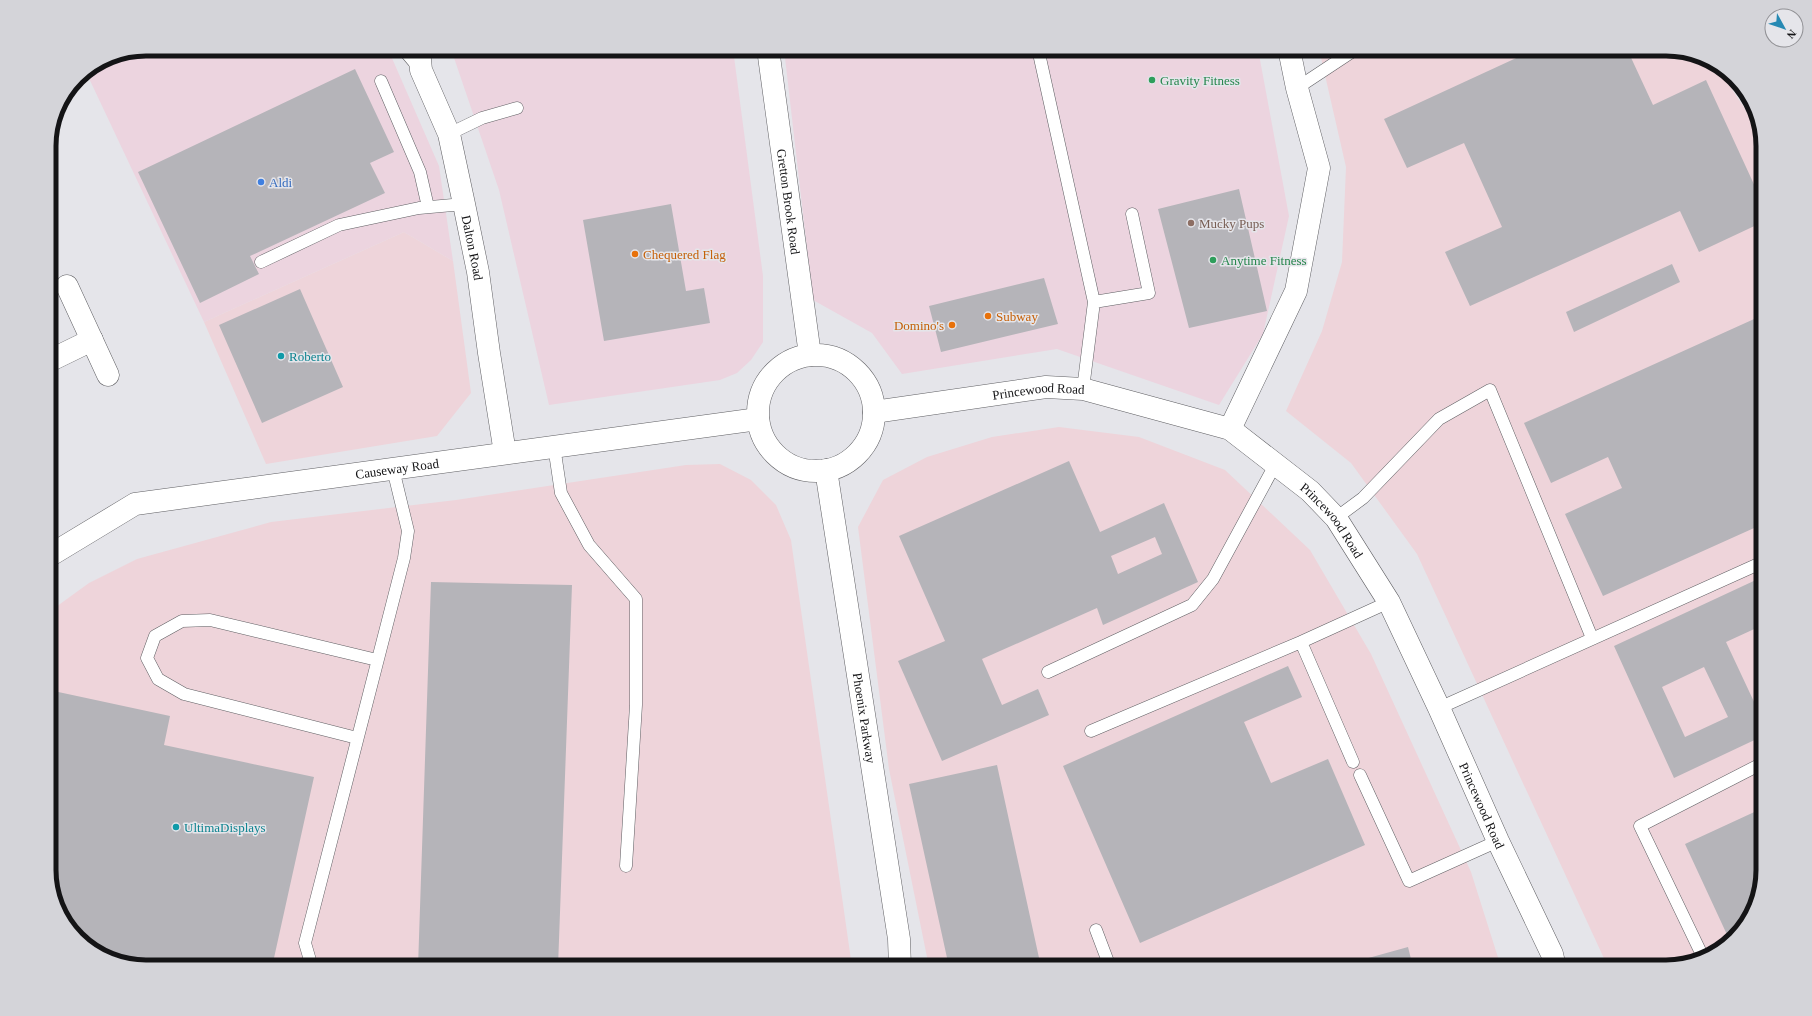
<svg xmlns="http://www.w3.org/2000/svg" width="1812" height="1016" font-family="Georgia,serif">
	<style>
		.commercial { fill: #ecd4df }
		.industrial { fill: #eed4da }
		.building { fill: #b5b4b9; fill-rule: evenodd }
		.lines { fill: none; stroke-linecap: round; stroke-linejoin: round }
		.lane-casing { stroke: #5f5f63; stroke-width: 13 }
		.street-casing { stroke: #5f5f63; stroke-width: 23 }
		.primary-casing { stroke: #5f5f63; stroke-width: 23 }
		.lane { stroke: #fff; stroke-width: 12 }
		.street { stroke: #fff; stroke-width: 22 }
		.primary { stroke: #fff; stroke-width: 22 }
		.leisure-dot { fill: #2e9e5b; stroke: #e5e5ea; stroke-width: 1.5 }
		.shop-dot { fill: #3f7fe0; stroke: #e5e5ea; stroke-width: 1.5 }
		.education-dot { fill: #8d6e63; stroke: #e5e5ea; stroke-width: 1.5 }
		.food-dot { fill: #e8710a; stroke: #e5e5ea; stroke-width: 1.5 }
		.culture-dot { fill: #0f9aa8; stroke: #e5e5ea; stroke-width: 1.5 }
		.labels { text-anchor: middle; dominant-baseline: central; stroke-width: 3; stroke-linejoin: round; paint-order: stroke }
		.leisure-label { font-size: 13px; fill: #27864d; stroke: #e5e5ea; text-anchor: start }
		.shop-label { font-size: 13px; fill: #366cbe; stroke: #e5e5ea; text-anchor: start }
		.street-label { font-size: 13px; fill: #141416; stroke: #e5e5ea }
		.education-label { font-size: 13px; fill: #785e54; stroke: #e5e5ea; text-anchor: start }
		.food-label { font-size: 13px; fill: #c56008; stroke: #e5e5ea; text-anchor: start }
		.culture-label { font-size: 13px; fill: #0d838f; stroke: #e5e5ea; text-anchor: start }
		.rim { fill: none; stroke: #141416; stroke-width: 5 }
	</style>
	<rect width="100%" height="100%" fill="#e5e5ea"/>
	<!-- commercial -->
	<path class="commercial" d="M146,49H388L439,166L453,261L404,232L204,322L86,72L109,56Z
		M451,49H733L763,276V342L751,360L737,373L720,380L549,405L499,190Z
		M784,49H1258L1289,216L1263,334L1219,405L1057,349L902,374L872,333L813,300Z"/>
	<!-- industrial -->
	<path class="industrial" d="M1319,49H1666L1714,62L1759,130L1763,140V870L1750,918L1714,954L1666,967H1608L1417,554L1351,463L1286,411L1322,331L1342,262L1346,167Z
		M404,232L453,261L471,393L437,436L266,464L204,322Z
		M1059,427L1139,437L1225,470L1310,550L1371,654L1471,872L1501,967H929L889,769L858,527L883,480L927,457L992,437Z
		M720,464L751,480L776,505L791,540L852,967H146L98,954L62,918L49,876V612L89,583L137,559L271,522L456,500L686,465Z"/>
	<!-- building -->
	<path class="building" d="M1536,49H1627L1653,105L1706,80L1763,204V222L1699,252L1680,211L1470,306L1445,252L1502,227L1464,143L1407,168L1384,119Z
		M355,69L394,152L370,163L385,193L250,256L259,274L200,303L138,172Z
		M1239,189L1267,311L1189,328L1158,209Z
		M671,204L686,291L704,288L710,323L604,341L583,220Z
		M1672,264L1680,282L1574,332L1566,312Z
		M1044,278L1058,324L941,352L929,306Z
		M300,289L343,387L262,423L219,325Z
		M1763,315V524L1603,596L1565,514L1622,488L1608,457L1551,483L1524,423Z
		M1069,461L1100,532L1164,503L1198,582L1103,625L1097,608L982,659L1002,705L1038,689L1049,715L942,761L898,661L945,641L899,536ZM1155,537L1162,554L1118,574L1111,556Z
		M1758,579L1763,589V625L1726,642L1763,721V736L1674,778L1614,646ZM1704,667L1728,717L1685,737L1662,687Z
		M431,582L572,585L558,967H418Z
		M1288,666L1302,697L1244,722L1271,783L1328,759L1365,845L1140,943L1063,766Z
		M49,690L170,716L164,745L314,777L272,967H146L98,954L62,918L49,876Z
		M997,765L1041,967H949L909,784Z
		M1763,808V870L1750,918L1729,939L1685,844Z
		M1408,947L1413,967H1336Z
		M1077,961L1078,967H1053V966Z"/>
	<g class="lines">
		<!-- lane casing -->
		<g class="lane-casing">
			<path id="lane" d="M403,49L419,68
				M1038,49L1094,302L1083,389
				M381,81L420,172L428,207
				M1297,88L1356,49
				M449,134L482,118L517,108
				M261,262L339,225L419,208L464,204
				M1094,302L1149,293L1132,214
				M554,446L561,493L589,545L636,599V705L626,866
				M1336,518L1363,498L1439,419L1490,390L1592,638
				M1301,642L1353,762
				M1048,672L1192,605L1213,579L1276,463
				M1439,708L1763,562
				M1091,731L1301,642L1389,602
				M357,738L184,694L158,679L147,658L155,636L182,621L210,620L377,660
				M1360,775L1409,881L1498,841
				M1096,930L1110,967
				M1703,957L1640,826L1763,763
				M312,967L305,943L404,558L408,531L393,469"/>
		</g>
		<!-- street casing -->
		<g class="street-casing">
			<g id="street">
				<path id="s1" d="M419,49L421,70L449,134L464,204L478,272L489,353L505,453"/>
				<path d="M67,286L108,375"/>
				<path d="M49,361L92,340"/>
				<path id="s2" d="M874,412L1046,387L1083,389L1230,429L1310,491L1336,518L1389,602L1439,708L1498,841L1552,954L1555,967"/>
				<path d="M1230,429L1296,291L1319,168L1297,88L1289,49"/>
				<path id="s3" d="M49,556L135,504L758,419"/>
			</g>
		</g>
		<!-- primary casing -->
		<g class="primary-casing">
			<g id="primary">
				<path id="s4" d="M768,49L810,355"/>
				<circle cx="816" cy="413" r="58"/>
				<path id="s5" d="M826,470L899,939L900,967"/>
			</g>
		</g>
		<!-- lane -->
		<use href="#lane" class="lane"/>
		<!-- street -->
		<use href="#street" class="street"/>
		<!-- primary -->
		<use href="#primary" class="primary"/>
	</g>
	<!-- markers -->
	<g class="leisure-dot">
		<circle cx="1152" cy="80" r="4"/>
		<circle cx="1213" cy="260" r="4"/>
	</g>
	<circle class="shop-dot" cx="261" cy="182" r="4"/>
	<circle class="education-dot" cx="1191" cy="223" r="4"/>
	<g class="food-dot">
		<circle cx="635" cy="254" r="4"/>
		<circle cx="988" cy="316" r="4"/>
		<circle cx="952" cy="325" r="4"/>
	</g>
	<g class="culture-dot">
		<circle cx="281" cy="356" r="4"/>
		<circle cx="176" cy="827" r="4"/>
	</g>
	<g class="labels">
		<!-- leisure labels -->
		<g class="leisure-label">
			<text x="1160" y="80">Gravity Fitness</text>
			<text x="1221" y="260">Anytime Fitness</text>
		</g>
		<!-- shop labels -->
		<g class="shop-label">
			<text x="269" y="182">Aldi</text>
		</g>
		<!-- street labels -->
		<g class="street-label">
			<text stroke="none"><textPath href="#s4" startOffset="154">Gretton Brook Road</textPath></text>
			<text stroke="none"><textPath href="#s1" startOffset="207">Dalton Road</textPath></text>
			<text stroke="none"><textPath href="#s2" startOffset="166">Princewood Road</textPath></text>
			<text stroke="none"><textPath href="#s3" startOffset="365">Causeway Road</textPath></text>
			<text stroke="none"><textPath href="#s2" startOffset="501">Princewood Road</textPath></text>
			<text stroke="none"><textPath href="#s5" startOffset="251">Phoenix Parkway</textPath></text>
			<text stroke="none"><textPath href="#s2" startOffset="825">Princewood Road</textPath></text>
		</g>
		<!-- education labels -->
		<g class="education-label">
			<text x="1199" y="223">Mucky Pups</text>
		</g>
		<!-- food labels -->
		<g class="food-label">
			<text x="643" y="254">Chequered Flag</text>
			<text x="996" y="316">Subway</text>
			<text x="944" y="325" text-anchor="end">Domino's</text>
		</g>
		<!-- culture labels -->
		<g class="culture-label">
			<text x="289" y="356">Roberto</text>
			<text x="184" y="827">UltimaDisplays</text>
		</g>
	</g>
	<!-- crop -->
	<path d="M0 0H1812V1016H0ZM146 56H1666A90 90 0 0 1 1756 146V870A90 90 0 0 1 1666 960H146A90 90 0 0 1 56 870V146A90 90 0 0 1 146 56Z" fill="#d4d4d9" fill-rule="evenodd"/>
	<path class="rim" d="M146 56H1666A90 90 0 0 1 1756 146V870A90 90 0 0 1 1666 960H146A90 90 0 0 1 56 870V146A90 90 0 0 1 146 56Z"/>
	<!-- north arrow -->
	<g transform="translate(1784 28) rotate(130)"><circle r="19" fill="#e5e5ea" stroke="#919195"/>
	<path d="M0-3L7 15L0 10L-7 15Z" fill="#2689b3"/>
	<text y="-6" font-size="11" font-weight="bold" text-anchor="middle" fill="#141416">N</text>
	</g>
</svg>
